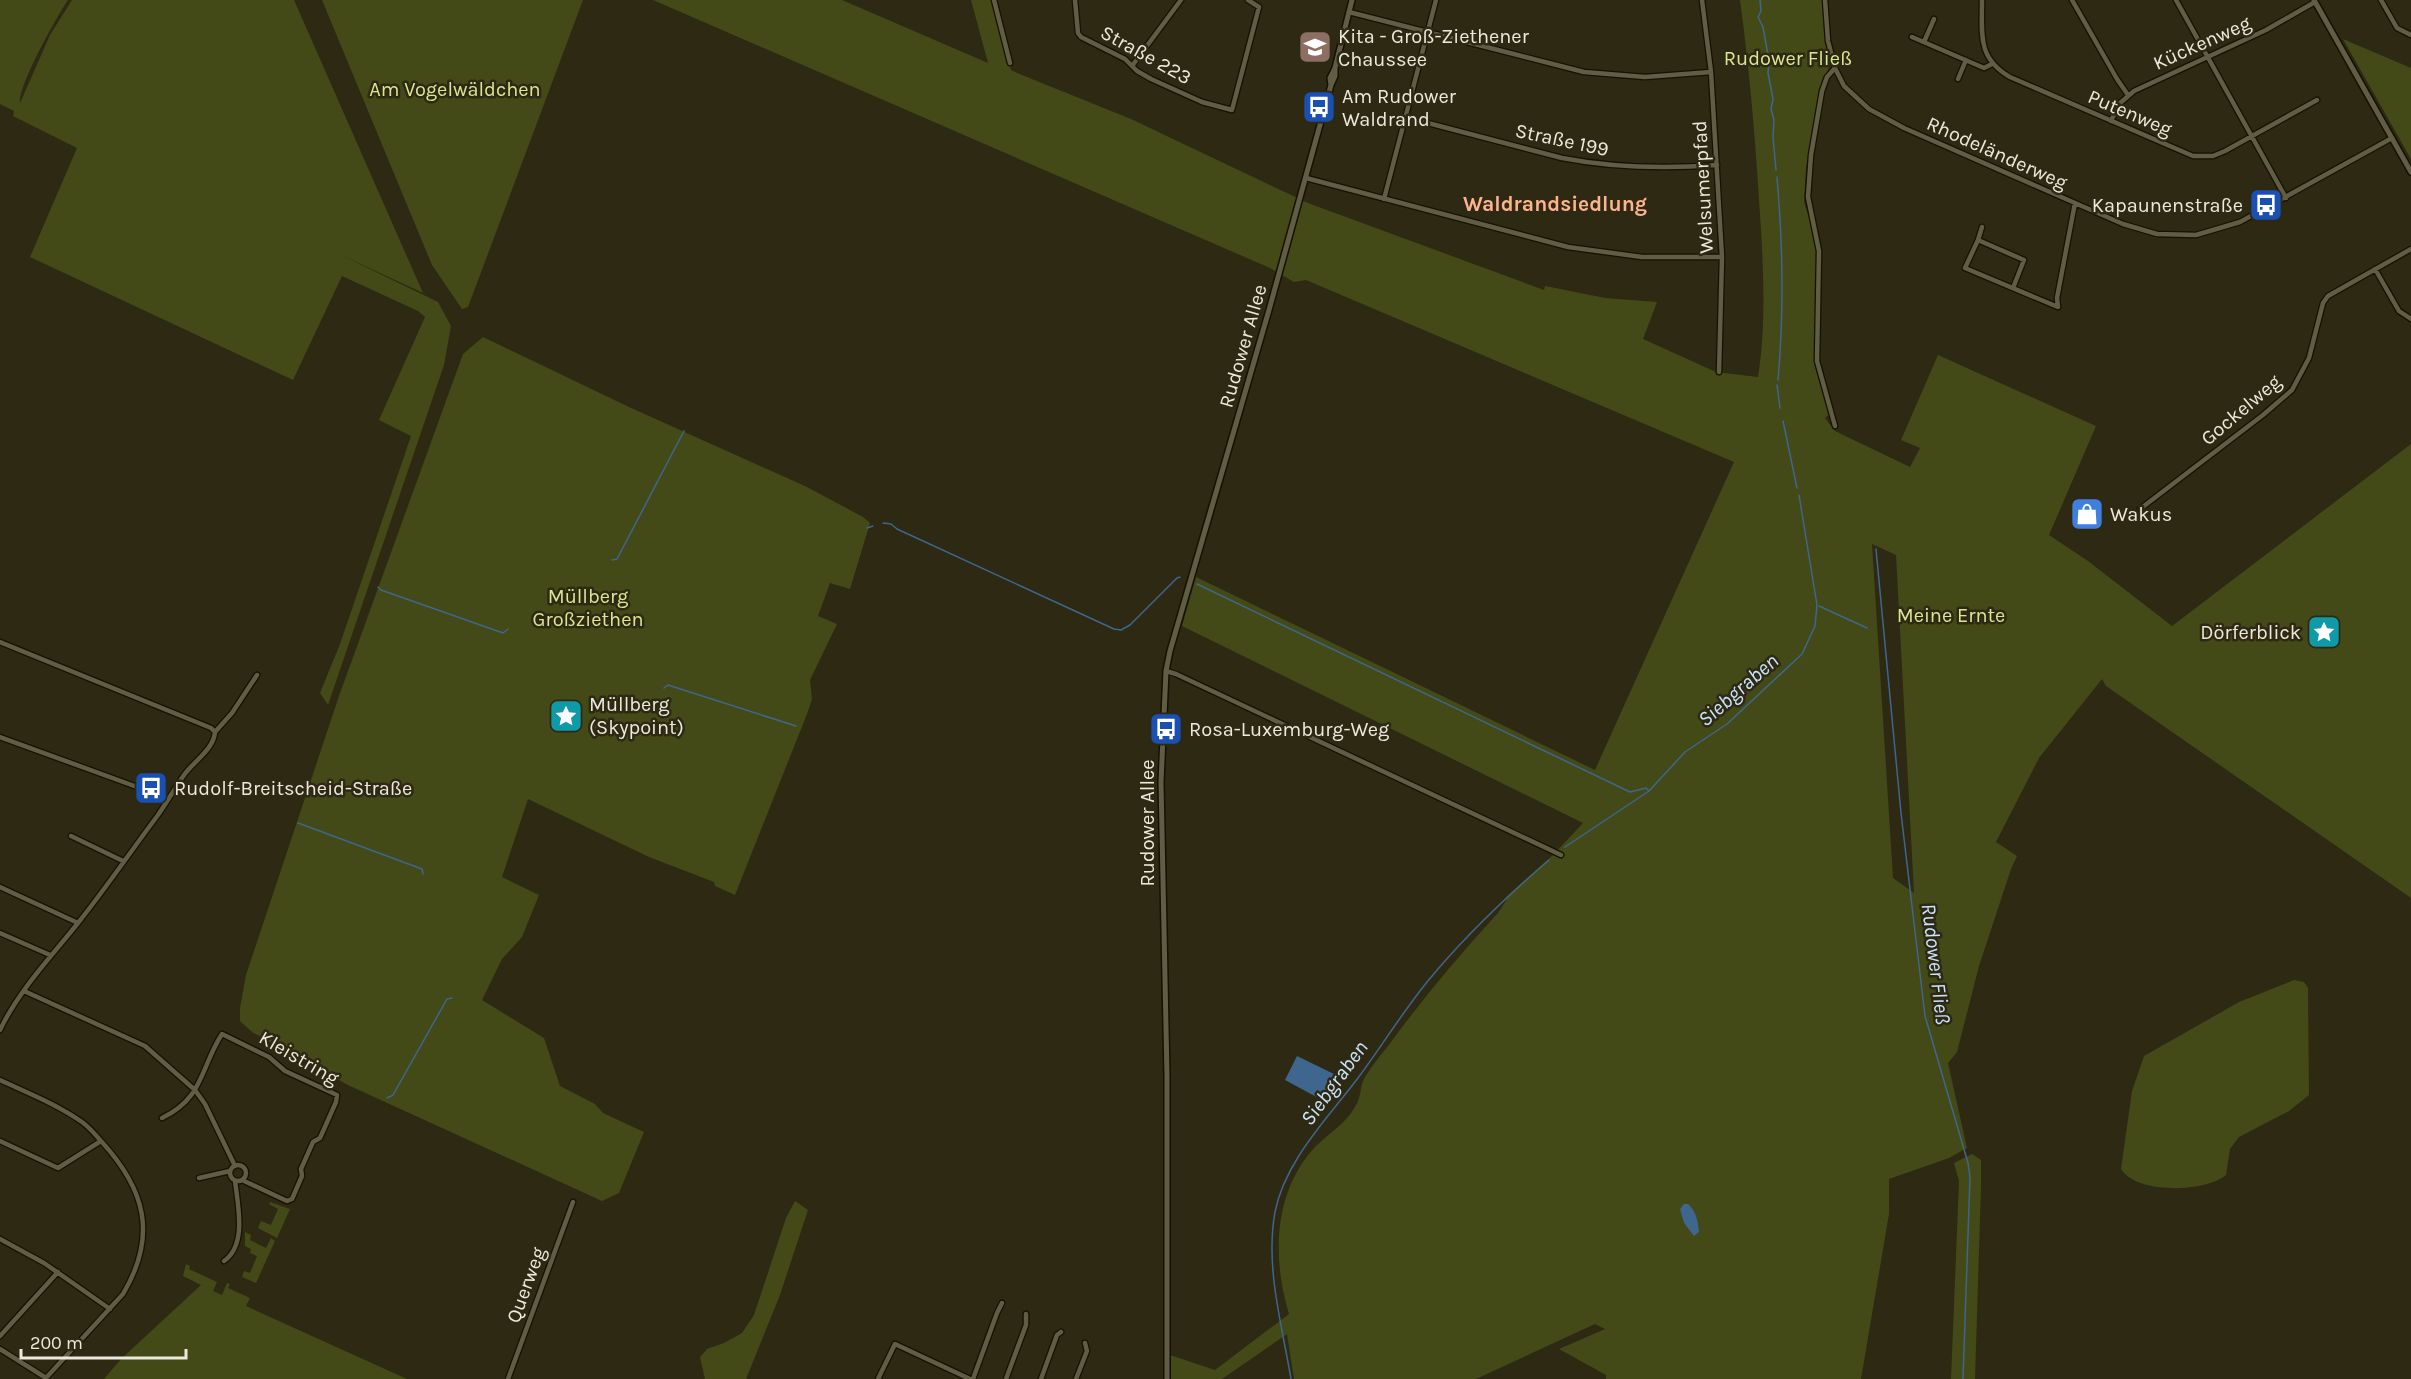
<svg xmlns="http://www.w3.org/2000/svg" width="2411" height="1379" font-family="Karla,sans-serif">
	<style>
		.green { fill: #434a17; fill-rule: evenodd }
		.water { fill: #3f668e }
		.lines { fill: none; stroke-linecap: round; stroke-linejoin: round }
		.stream { stroke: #3f668e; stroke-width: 1.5 }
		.minor-casing { stroke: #161100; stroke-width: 7 }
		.tertiary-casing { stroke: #161100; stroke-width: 8 }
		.minor { stroke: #615c44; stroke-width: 4.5 }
		.tertiary { stroke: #615c44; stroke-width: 5 }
		.labels { text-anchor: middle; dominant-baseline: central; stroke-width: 5; stroke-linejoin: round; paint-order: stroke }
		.poi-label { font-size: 20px; fill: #ece9dc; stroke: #2d2913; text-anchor: start }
		.street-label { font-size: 20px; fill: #ece9dc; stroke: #2d2913 }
		.park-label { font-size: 20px; fill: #dae792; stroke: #2d2913 }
		.neighbourhood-label { font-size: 21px; font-weight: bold; fill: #feb38f; stroke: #2d2913 }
		.water-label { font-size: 21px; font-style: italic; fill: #cbe3fc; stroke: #2d2913 }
	</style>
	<rect width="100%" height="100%" fill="#2d2913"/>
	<!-- green -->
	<path class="green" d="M0,0H68C56,18 18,86 20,103L50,35L72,0H294L423,293L339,254L438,302L451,326L444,365L328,705L320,693L340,644L411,436L379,420L425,317L418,311L342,276L293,380L30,257L77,148L13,116L14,111L0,104Z
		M322,0H583L468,307L462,309L432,265Z
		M653,0H842L988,63L971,0H992L1011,70L1017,73L1131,119L1308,203L1544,290L1545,286L1605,298L1657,302L1643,339L1716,372L1758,377C1767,321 1763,257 1759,200C1755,133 1749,67 1740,0H1822L1830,65L1821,86L1806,168L1804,202L1817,242L1815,367L1830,414L1825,418L1835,431L1910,467L1920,448L1901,440L1938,355L2096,426L2049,535L2088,561L2172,626L2411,444V898L2106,686L2102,679L2039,758L1996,842L2017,856L2011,869L1979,966L1957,1052L1948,1063L1967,1148L1949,1158L1889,1179V1214L1861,1379H1606V1375L1559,1349L1605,1329L1595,1324L1476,1379H1294L1287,1334L1222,1379H1169L1170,1355L1215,1370L1289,1314C1272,1259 1273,1192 1315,1147C1329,1133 1347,1123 1356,1105C1361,1097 1360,1087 1364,1079C1371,1066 1382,1054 1391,1042C1424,997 1460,954 1498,913L1507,899L1506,897L1554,854L1583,823L1182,626L1196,577L1595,770L1734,462L1306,280L1294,282L1270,268ZM1872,544L1896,555L1914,893L1893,878Z
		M2343,39L2411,68V159Z
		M483,337L629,407L807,487L863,517L870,523L850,589L830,583L818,616L837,624L810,680L812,699L807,714L735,895L715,886L714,882L649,857L528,799L502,877L539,895L522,937L502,959L482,1000L544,1038L560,1086L595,1104L603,1113L644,1132L619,1193L602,1201L350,1086L252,1032L240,1021V1008L246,975L339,696L463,354Z
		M2294,980L2304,982L2308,988L2309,1095L2289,1111L2239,1137L2230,1149L2226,1175C2204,1193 2136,1194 2121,1169L2132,1091L2144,1056L2239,1002Z
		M1972,1154L1981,1160V1187L1975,1379H1951L1959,1181L1954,1163Z
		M795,1201L808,1210L780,1295L746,1379H705L700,1357L707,1349L724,1343L742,1333L754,1315L786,1218Z
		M270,1202L290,1209L277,1238L258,1228L261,1221L271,1225L278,1209L269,1204Z
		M245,1232L251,1235L250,1240L266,1248L271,1238L275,1241L256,1283L242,1277L244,1271L250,1273L257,1256L250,1253L251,1249L245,1246Z
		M186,1264L190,1266L189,1269L217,1282L213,1291L222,1295L227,1283L230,1284L228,1288L250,1298L246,1306L407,1379H104L121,1359L201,1285L183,1276Z"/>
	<!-- water -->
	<path class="water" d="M1297,1056L1336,1075L1324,1101L1285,1080Z
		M1684,1204H1688C1696,1211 1698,1221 1699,1232L1694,1236L1684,1223L1680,1209Z"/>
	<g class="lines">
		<!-- stream -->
		<path class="stream" d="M1760,0L1761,11L1758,17L1763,27L1769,61L1768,73L1773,99L1771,109L1774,120L1773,137L1776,170
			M1777,177C1783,245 1784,313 1778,380
			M1777,385L1780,408
			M1783,421L1797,488
			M883,523L891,524L897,529L1114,629L1121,630L1130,625L1177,578L1180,577
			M867,528L873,526
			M1876,549L1901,813L1925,1016L1968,1163L1970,1177L1963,1379
			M612,560L617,559L684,431
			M1197,584L1630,792L1646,788L1649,791
			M378,587L381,590L503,633L508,629
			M1819,606L1867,628
			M664,688L668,685L796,726
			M298,823L422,869L423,874
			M1565,847L1649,791L1685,752L1727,724L1802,654L1815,626L1817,605L1799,495
			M387,1098L393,1095L447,999L452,998
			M1291,1379C1282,1325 1265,1267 1275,1212C1285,1161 1327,1119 1358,1078C1381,1047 1402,1013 1427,982C1463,938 1506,897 1549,860"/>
		<!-- minor casing -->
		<g class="minor-casing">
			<path id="minor" d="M994,0L1010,63
				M1075,0L1078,33L1081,37L1125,59L1137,71L1151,79L1202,102L1232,110L1259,7L1248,0
				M1702,0L1711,72L1722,257L1719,372
				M1825,0L1828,41L1835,68L1844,86L1869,109L1904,128L2075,203L2123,224L2157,234L2196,235L2240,222L2392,138
				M1982,0C1982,34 1977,58 2010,77L2193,156H2213L2225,151L2317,100
				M2072,0L2117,79L2128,95
				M2176,0L2286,198
				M2381,0L2397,28L2411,35
				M1349,12L1584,72L1645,77L1711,72
				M1912,37L1984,68L1992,64
				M1924,42L1934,19
				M1132,66L1181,0
				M1958,79L1966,60
				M1405,117L1562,158C1614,168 1664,169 1717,165
				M2111,121L2119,104L2134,91L2266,30L2315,2
				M1306,178L1568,247L1642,257H1722
				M1384,199L1436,0
				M1978,240L1982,227
				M2375,269L2399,311L2411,319
				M2013,288L2024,260L1978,240L1965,268L2058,307L2057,298L2075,203
				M1835,426L1817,361L1819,251L1808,197L1811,155L1822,91L1827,77L1835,68
				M2140,509L2263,415L2292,390L2309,358L2323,303L2328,296L2411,249
				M0,642L211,728L215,732
				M1166,671L1176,674L1561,855
				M0,737L159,795L165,801
				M71,836L123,861
				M0,887L78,923
				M0,933L50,955
				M24,991L145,1046L195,1090L205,1104L235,1166
				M0,1030C19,990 51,957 78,923C106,888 131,851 158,815C167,802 175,788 184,775C193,762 214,749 215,732L232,713L257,675
				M0,1080C28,1093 56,1104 82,1122C89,1127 95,1134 101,1141C145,1189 158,1235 123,1294L45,1379
				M162,1118C204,1098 200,1068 222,1034L269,1057L285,1071L337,1095L336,1102L320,1138L313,1142L301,1169L302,1176L292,1199L287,1201L242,1180
				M0,1141L58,1168L101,1141
				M230 1173a8 8 0 1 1 16 0a8 8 0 1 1-16 0Z
				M199,1178L230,1171
				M0,1239L44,1263L110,1309
				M224,1261C247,1245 238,1206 235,1181
				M0,1336L58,1272
				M0,1349L46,1378
				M508,1379L573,1202
				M878,1379L895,1344L970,1379
				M973,1379L997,1313L1002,1303
				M1006,1379L1026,1325V1314
				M1041,1379L1057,1335L1061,1332
				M1076,1379L1087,1351L1085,1343"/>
		</g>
		<!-- tertiary casing -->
		<g class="tertiary-casing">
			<path id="tertiary" d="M2314,0L2411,172
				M1331,85L1330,78L1335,68L1352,0
				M1167,1379V1076L1161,782L1166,671L1170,651L1269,310L1331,85L1335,76V68"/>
		</g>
		<!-- minor -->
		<use href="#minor" class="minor"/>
		<!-- tertiary -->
		<use href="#tertiary" class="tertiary"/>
	</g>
	<!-- icons -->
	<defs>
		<g id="school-square" transform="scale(1.725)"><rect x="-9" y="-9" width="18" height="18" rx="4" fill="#8d6e63" stroke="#2d2913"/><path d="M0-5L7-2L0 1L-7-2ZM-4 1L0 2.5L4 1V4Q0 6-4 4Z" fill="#fff"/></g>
		<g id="bus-square" transform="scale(1.725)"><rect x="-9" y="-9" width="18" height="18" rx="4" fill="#1a4fb4" stroke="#2d2913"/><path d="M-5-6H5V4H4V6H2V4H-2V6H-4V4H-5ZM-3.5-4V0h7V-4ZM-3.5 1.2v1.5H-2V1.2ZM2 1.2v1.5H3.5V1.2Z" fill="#fff"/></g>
		<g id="shop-square" transform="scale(1.725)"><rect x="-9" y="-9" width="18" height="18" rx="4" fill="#3f7fe0" stroke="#2d2913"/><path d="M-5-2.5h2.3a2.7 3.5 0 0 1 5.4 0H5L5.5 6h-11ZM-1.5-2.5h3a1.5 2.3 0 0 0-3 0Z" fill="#fff"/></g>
		<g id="sight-square" transform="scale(1.725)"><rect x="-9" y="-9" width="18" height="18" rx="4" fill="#0f9aa8" stroke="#2d2913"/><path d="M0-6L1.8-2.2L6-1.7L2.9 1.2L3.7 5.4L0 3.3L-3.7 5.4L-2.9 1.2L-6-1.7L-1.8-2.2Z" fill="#fff"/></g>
	</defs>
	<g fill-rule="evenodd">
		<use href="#school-square" x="1315" y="47"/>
		<use href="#bus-square" x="1319" y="107"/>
		<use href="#bus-square" x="2266" y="205"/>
		<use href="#shop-square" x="2087" y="514"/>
		<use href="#sight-square" x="2324" y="632"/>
		<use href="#sight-square" x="566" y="716"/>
		<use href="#bus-square" x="1166" y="729"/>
		<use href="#bus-square" x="151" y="788"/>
	</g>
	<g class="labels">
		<!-- poi labels -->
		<g class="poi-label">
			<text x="1338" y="36">Kita - Groß-Ziethener<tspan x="1338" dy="23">Chaussee</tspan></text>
			<text x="1342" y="96">Am Rudower<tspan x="1342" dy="23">Waldrand</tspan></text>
			<text x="2243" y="205" text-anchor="end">Kapaunenstraße</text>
			<text x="2110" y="514">Wakus</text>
			<text x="2301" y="632" text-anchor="end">Dörferblick</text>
			<text x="589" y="704">Müllberg<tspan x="589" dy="23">(Skypoint)</tspan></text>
			<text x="1189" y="729">Rosa-Luxemburg-Weg</text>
			<text x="174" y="788">Rudolf-Breitscheid-Straße</text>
		</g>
		<!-- street labels -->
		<g class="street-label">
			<text transform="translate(2202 43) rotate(-24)">Kückenweg</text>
			<text transform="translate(1146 55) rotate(29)">Straße 223</text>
			<text transform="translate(2130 113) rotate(23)">Putenweg</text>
			<text transform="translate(1562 140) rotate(12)">Straße 199</text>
			<text transform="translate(1997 153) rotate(24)">Rhodeländerweg</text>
			<text transform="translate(1703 187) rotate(-93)">Welsumerpfad</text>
			<text transform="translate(1243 346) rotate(-74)">Rudower Allee</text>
			<text transform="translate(2241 410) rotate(-40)">Gockelweg</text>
			<text transform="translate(1147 823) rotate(-90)">Rudower Allee</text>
			<text transform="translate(299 1058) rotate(30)">Kleistring</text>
			<text transform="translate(526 1285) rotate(-70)">Querweg</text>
		</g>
		<!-- park labels -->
		<g class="park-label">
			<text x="1788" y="58">Rudower Fließ</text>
			<text x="455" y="89">Am Vogelwäldchen</text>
			<text x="588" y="596">Müllberg<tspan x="588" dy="23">Großziethen</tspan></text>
			<text x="1951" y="615">Meine Ernte</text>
		</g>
		<!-- neighbourhood labels -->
		<g class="neighbourhood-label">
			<text x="1555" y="204">Waldrandsiedlung</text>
		</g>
		<!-- water labels -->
		<g class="water-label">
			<text transform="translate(1738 690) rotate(-41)">Siebgraben</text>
			<text transform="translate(1936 964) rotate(83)">Rudower Fließ</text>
			<text transform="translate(1334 1083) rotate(-54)">Siebgraben</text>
		</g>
	</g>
	<!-- scale -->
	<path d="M21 1349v9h165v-9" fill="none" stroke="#ece9dc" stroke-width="3"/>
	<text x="30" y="1349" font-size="18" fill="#ece9dc" stroke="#2d2913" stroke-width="4.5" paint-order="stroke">200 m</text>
</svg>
